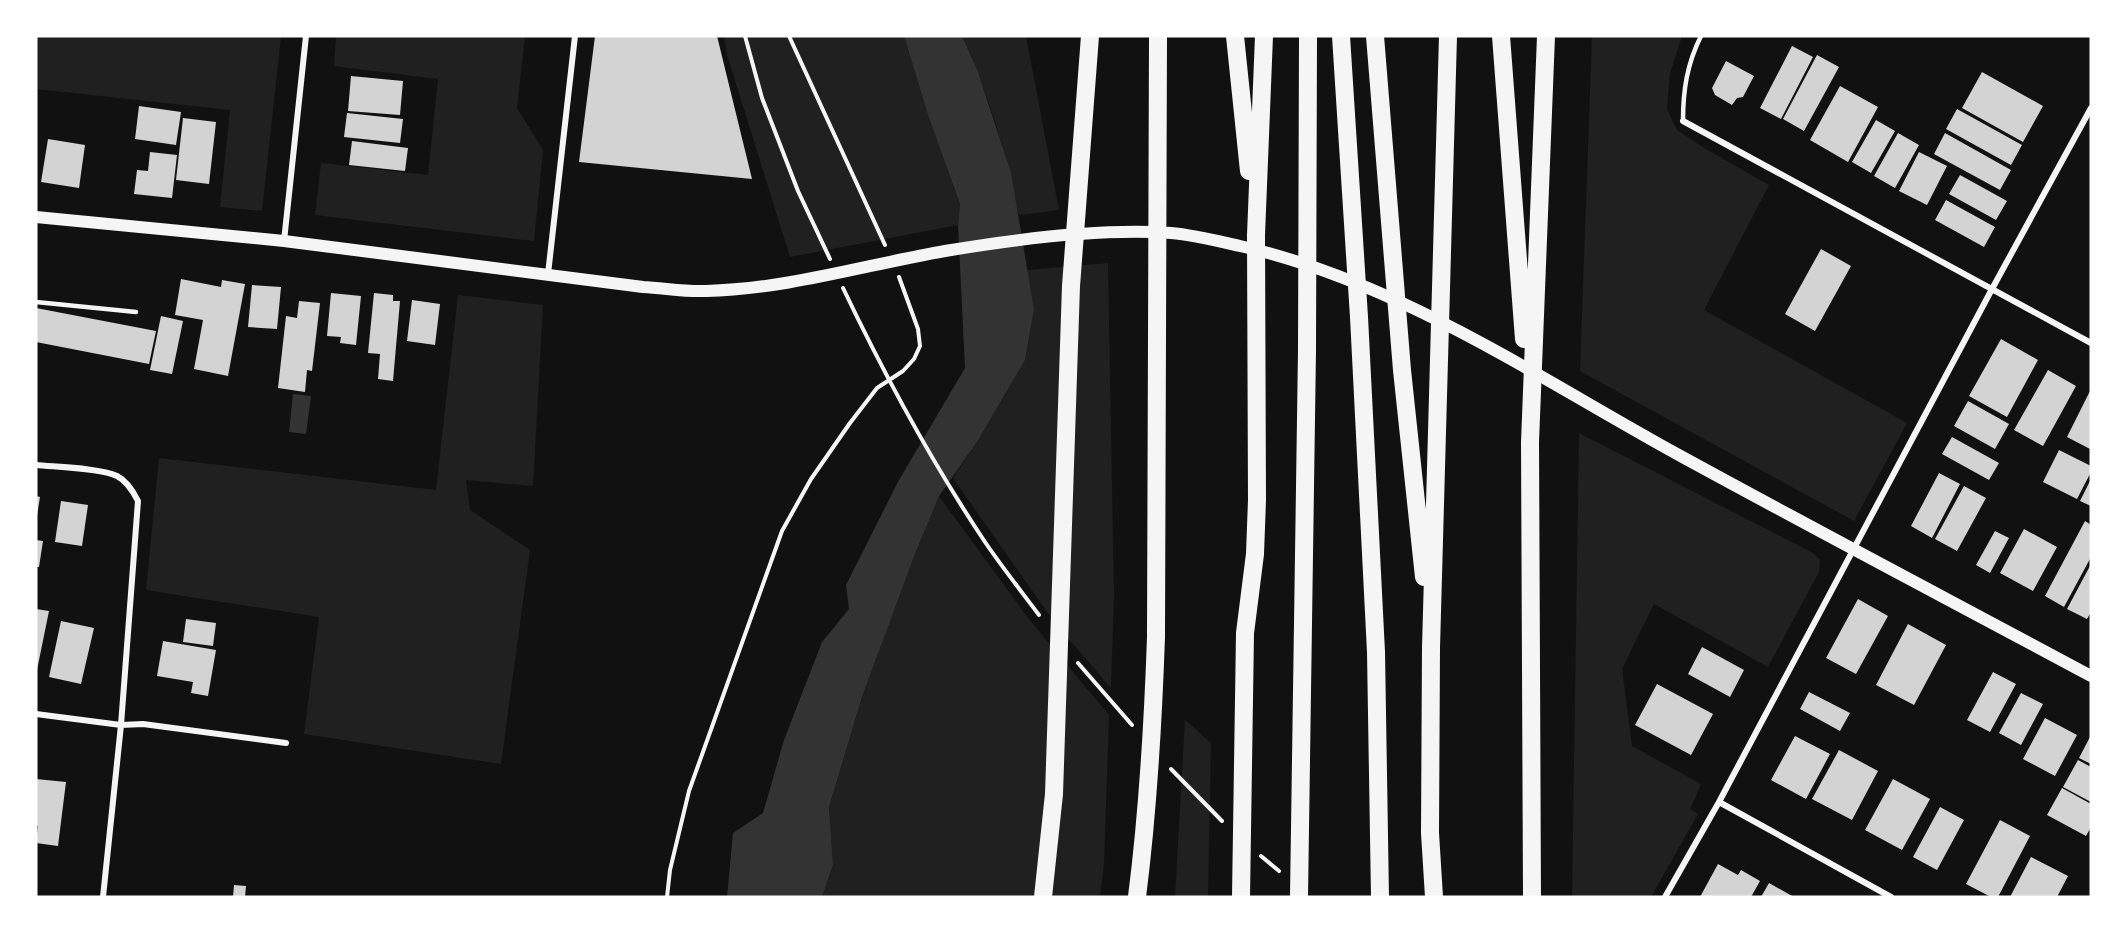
<svg xmlns="http://www.w3.org/2000/svg" width="2127" height="933" font-family="Lora,serif">
	<style>
		.green { fill: #202020 }
		.water { fill: #333 }
		.building { fill: #d3d3d3 }
		.lines { fill: none; stroke-linecap: round; stroke-linejoin: round }
		.path { stroke: #f5f5f5; stroke-width: 4 }
		.service { stroke: #f5f5f5; stroke-width: 4.5 }
		.minor { stroke: #f5f5f5; stroke-width: 6 }
		.secondary { stroke: #f5f5f5; stroke-width: 12 }
		.motorway { stroke: #f5f5f5; stroke-width: 18 }
	</style>
	<rect width="100%" height="100%" fill="#111"/>
	<!-- green -->
	<path class="green" d="M36,36H281L262,211L220,207L230,110L36,89Z
		M336,36H525L517,108L543,150L534,241L315,215L321,163L428,175L438,79L334,66Z
		M724,36H904L928,115L960,204L958,225L790,257L727,55Z
		M962,36H1026L1059,210L1018,215C1007,153 988,93 962,36Z
		M1592,36H1682L1670,73L1667,109L1677,130L1706,149L1769,185L1704,310L1907,423L1854,521L1580,371Z
		M1108,263L1114,595L1111,688L1054,622L953,478L977,442L1025,360L1034,309L1027,270Z
		M458,295L543,305L533,486L466,480L470,510L530,550L501,764L304,734L319,617L146,590L159,458L436,490Z
		M1579,433L1813,553L1820,560L1819,572L1768,667L1654,604L1622,669L1632,746L1701,784L1690,809L1698,814L1651,897H1572Z
		M939,496L1028,618L1109,715L1104,864L1100,897H822L833,865L829,807L862,697L915,554Z
		M1185,720L1211,743L1208,897H1175Z"/>
	<!-- water -->
	<path class="water" d="M904,36H962L978,72L1011,173L1034,309L1025,360L977,442L939,496L915,554L862,697L829,807L833,865L822,897H727L733,833L763,813L784,740L822,642L849,609L846,585L899,480L965,368L958,225L960,204L928,115Z
		M293,394L311,396L306,434L289,432Z"/>
	<!-- building -->
	<path class="building" d="M595,36H717L752,179L579,162Z
		M1792,46L1813,57L1781,119L1760,108Z
		M1817,55L1839,67L1804,131L1783,119Z
		M1726,61L1754,76L1743,97L1737,98L1732,105L1715,95L1712,88Z
		M1982,72L2043,106L2023,142L1962,108Z
		M351,76L403,81L400,115L348,111Z
		M1840,86L1878,107L1848,162L1810,140Z
		M139,106L181,112L176,145L135,139Z
		M1957,109L2022,145L2011,165L1946,129Z
		M347,113L403,119L400,143L344,137Z
		M183,118L216,122L209,184L176,180Z
		M1876,120L1895,131L1871,173L1852,162Z
		M1898,133L1919,145L1895,188L1874,176Z
		M1945,133L2011,170L2000,190L1934,154Z
		M48,139L85,145L79,188L41,182Z
		M352,141L408,148L405,171L349,165Z
		M150,152L177,155L172,198L134,194L137,170L148,171Z
		M1919,152L1947,166L1927,205L1899,191Z
		M1960,175L2007,201L1996,220L1949,194Z
		M1946,200L1995,227L1984,247L1935,220Z
		M1821,249L1851,266L1815,331L1785,314Z
		M181,279L221,287L222,280L245,284L228,376L194,369L203,320L175,315Z
		M252,285L281,287L277,329L248,327Z
		M331,293L361,296L356,345L340,343L341,337L327,336Z
		M374,293L393,295V301H400L393,381L378,379L380,354L368,353Z
		M412,300L440,304L435,345L407,341Z
		M299,301L320,303L312,371L307,370L305,392L278,388L286,316L297,318Z
		M36,308L156,331L149,364L36,342Z
		M161,316L183,321L172,374L150,370Z
		M2001,339L2038,360L2007,417L1969,396Z
		M2048,370L2076,386L2043,446L2014,430Z
		M2091,389V447L2090,449L2067,437Z
		M1968,401L2009,424L1995,449L1954,426Z
		M1952,437L1999,463L1989,480L1942,454Z
		M2059,450L2091,466V472L2077,499L2043,482Z
		M1939,473L1960,484L1932,538L1911,526Z
		M2091,479V506L2080,501Z
		M1964,486L1986,498L1957,551L1935,539Z
		M36,496L40,497L37,516L36,515Z
		M61,501L88,505L82,546L55,542Z
		M2085,521L2091,525V557L2064,607L2045,596Z
		M2024,529L2057,547L2033,591L2000,573Z
		M1995,531L2009,538L1990,573L1976,565Z
		M36,540L43,541L39,567H36Z
		M2091,564V612L2087,619L2067,609Z
		M1858,599L1888,616L1856,674L1826,658Z
		M36,609L49,611L37,670H36Z
		M186,619L216,623L213,646L183,642Z
		M61,621L94,628L81,684L49,677Z
		M1908,624L1946,645L1914,705L1876,685Z
		M163,641L216,650L208,696L191,693L193,682L157,676Z
		M1702,647L1744,670L1730,697L1688,674Z
		M1993,672L2016,684L1990,732L1967,720Z
		M1657,684L1713,714L1691,755L1635,725Z
		M1809,692L1850,713L1840,731L1800,709Z
		M2021,693L2043,704L2021,745L1999,733Z
		M2045,718L2077,735L2055,776L2023,759Z
		M2091,735V764L2079,758Z
		M1795,736L1830,754L1806,799L1771,780Z
		M1839,750L1878,771L1852,820L1812,799Z
		M2078,760L2091,767V802L2063,787Z
		M36,779L66,782L58,846L36,843L38,826L36,825Z
		M1893,779L1930,799L1902,850L1865,830Z
		M2062,788L2091,804V827L2086,836L2047,815Z
		M1940,807L1964,820L1937,870L1913,857Z
		M2000,820L2030,836L1998,897H1991L1966,884Z
		M2031,857L2068,876L2057,897H2010Z
		M1718,864L1738,875L1741,870L1760,881L1751,897H1700Z
		M1769,883L1794,897H1761Z
		M234,885L246,886L245,897H233Z"/>
	<g class="lines">
		<!-- path -->
		<path class="path" d="M745,36L762,98L798,191L830,259
			M789,36L885,245
			M843,288C885,376 931,461 985,542C1002,567 1021,591 1039,615
			M1078,663L1132,725
			M1171,769L1222,821
			M1261,856L1279,871
			M667,897L670,870L689,791L782,531L811,479L850,423L877,388L903,371L914,359L920,346L918,329L899,277"/>
		<!-- service -->
		<path class="service" d="M1683,121C1683,90 1687,64 1701,36
			M36,302L136,312"/>
		<!-- minor -->
		<path class="minor" d="M1683,121L2091,343
			M284,241L306,36
			M548,274L575,36
			M36,465C56,467 100,468 117,476C127,481 133,491 138,501L121,725L103,897
			M36,714L121,725L143,724L286,743
			M1719,802L1891,897
			M1665,897L1719,802L1992,289L2091,108"/>
		<!-- secondary -->
		<path class="secondary" d="M36,217L284,241L643,287C664,288 685,292 706,291C787,289 865,265 945,251C1016,239 1099,228 1171,233C1194,235 1218,241 1240,246C1397,281 1537,377 1677,454C1814,529 1953,602 2091,676"/>
		<!-- motorway -->
		<path class="motorway" d="M1235,36L1249,171
			M1341,36L1359,317L1376,652L1380,897
			M1375,36L1402,370L1424,577
			M1501,36L1524,339
			M1043,897L1054,794L1071,286L1090,36
			M1137,897C1148,811 1153,724 1156,637L1158,36
			M1241,897L1245,633L1255,554L1257,500L1256,235L1264,36
			M1299,897L1307,350L1308,36
			M1434,897L1430,833L1431,648L1448,36
			M1532,897L1530,442L1546,36"/>
	</g>
	<!-- border -->
	<rect width="2127" height="933" fill="none" stroke="#ffffff" stroke-width="75"/>
</svg>
